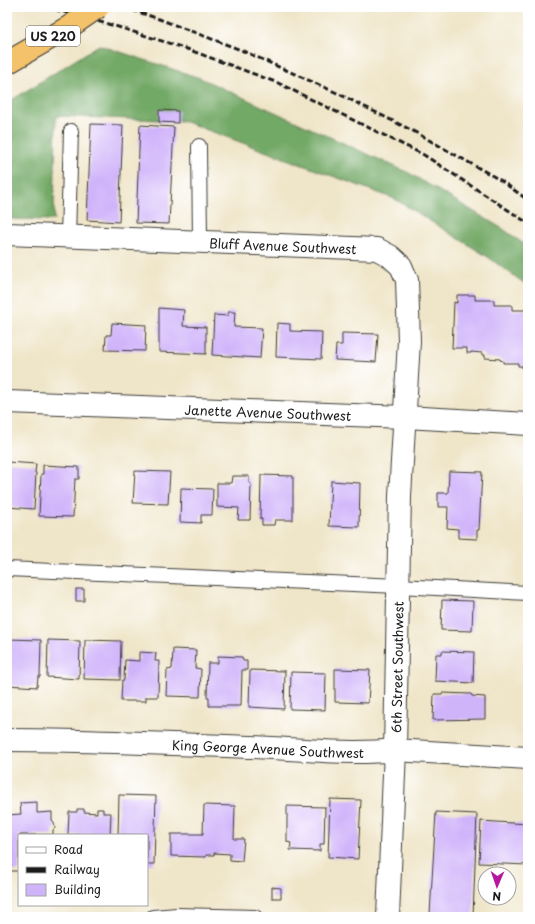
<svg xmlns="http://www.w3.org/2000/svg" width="535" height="924" font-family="'Playpen Sans',sans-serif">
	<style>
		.forest { fill: #73a966; stroke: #486241 }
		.building { fill: #d0b4fa }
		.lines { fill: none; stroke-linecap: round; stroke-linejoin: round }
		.lane-casing { stroke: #3c3a36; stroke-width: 16 }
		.street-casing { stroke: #3c3a36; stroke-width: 24 }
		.lane { stroke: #fff; stroke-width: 14 }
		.street { stroke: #fff; stroke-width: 22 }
		.rail { stroke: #1c1c1c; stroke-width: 3; stroke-dasharray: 6 3; stroke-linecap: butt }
		.highway-bridge-casing { stroke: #3c3a36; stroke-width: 24; stroke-linecap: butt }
		.highway-bridge { stroke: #f3c26a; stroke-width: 22 }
		.labels { text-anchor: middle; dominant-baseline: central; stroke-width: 3; stroke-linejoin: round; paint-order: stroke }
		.shield { fill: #fff; stroke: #606060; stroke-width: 1 }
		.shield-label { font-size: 12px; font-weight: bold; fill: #1c1c1c }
		.street-label { font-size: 13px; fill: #1c1c1c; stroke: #fff }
	</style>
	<rect width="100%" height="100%" fill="#fff"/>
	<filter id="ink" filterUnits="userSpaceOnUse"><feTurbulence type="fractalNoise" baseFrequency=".025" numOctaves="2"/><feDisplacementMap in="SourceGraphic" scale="8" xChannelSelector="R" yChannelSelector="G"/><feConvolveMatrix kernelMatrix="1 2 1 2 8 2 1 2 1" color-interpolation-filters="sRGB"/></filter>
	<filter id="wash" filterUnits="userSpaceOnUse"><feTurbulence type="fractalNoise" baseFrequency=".012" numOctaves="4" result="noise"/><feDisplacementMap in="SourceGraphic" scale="16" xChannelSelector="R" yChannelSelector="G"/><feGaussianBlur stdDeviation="0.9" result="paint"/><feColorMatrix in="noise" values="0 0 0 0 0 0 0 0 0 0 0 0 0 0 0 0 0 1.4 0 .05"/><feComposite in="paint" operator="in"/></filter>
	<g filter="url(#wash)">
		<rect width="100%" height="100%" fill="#efe5c8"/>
		<!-- forest -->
		<path class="forest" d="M99,45L200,78L409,173L503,229L528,247V286L488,257L395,199L183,121L56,116L54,220L7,219V103Z"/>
		<g id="blocks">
			<!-- building -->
			<path class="building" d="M159,110L178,111V123L159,122Z
				M91,124L123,125L119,222L87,220Z
				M140,125L174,127L169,224L136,223Z
				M457,295H475V300H494V305H512V310H528V368H522V366H518V363H503V361L500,360V359L485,358V355H482V353L471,352V353H467V348H452L454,302L457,303Z
				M159,308L184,310L183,326L206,327V354L159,352Z
				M228,312H235L234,327L262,328L260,358L212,355L214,315L228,316Z
				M112,323L146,325L145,351L105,350L106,335H111Z
				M277,323L290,324V331L322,332L321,359L276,357Z
				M342,333L378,334L376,362L335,360L336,345H342Z
				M7,462L36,464L35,473H36L34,509L7,507Z
				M43,465L79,467V479H75L73,517L39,516L41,474H43Z
				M135,471L170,472L168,504L133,503Z
				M449,471L482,472L479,530H477V539L458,538V529L447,528L448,507H438V493H448Z
				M261,475L293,476V520H275L274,525H262V519H260Z
				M232,476H249V483L251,484L250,520H238L239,508L217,507V483H231Z
				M331,481L360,483L359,527L329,526Z
				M181,488L213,489L212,515H201V523L180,522Z
				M76,589H84V601H76Z
				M442,600L473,601L472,631L441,630Z
				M8,639L41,640L40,677H38L37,687L7,685Z
				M48,640L80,641L79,679L47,677Z
				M85,640L121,641L120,680L84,679Z
				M173,649L196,650L195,668L201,669L200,697L166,696L167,670L172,669Z
				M442,651L474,652L473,683L435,681L436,654H442Z
				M139,652L156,653L155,661H159L158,697H146V701H121L122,680H124L125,660L139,661Z
				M218,656L242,657L243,661H247V670H242L241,706H209V697H207L208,663H218Z
				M335,669L370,670L368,703L335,702Z
				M250,670L285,671L284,709L249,707Z
				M291,672L326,673L325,710L290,709Z
				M442,693L471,694L472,696L485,697V719L433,720L434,694H442Z
				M119,795L156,796L154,864H147V835H118Z
				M330,799L361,800L358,859L328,857Z
				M37,802V813L52,812V820L54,822L55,828L53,830V835H19V871H8L7,815L21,814L20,803Z
				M204,805L235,806L234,839H244L242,861L230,860V854L214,853V855H206V857L171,856V834H203Z
				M287,806L325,807L324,844H320V851L290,850L291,843L287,842Z
				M77,809H84V812L97,813V809H103V813H111L110,835H68L69,812H77Z
				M436,812L477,814L473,916L430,914Z
				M481,821L528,824V865L479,863Z
				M272,887L281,888V898H272Z"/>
		</g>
	</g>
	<g filter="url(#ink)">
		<use href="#blocks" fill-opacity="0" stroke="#3c3a36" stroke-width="1"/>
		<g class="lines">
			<!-- lane casing -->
			<g class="lane-casing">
				<path id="lane" d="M199,146L200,242
					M68,237L71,131
					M7,569L399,586L528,593
					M153,917L177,915L255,917"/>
			</g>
			<!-- street casing -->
			<g class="street-casing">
				<g id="street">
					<path id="s1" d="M7,234L377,249L390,256L401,266L407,280L409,341L400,496L395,750L388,917"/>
					<path id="s2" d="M7,402L405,417L528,424"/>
					<path id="s3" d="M7,740C89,740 171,744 252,747C298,749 350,755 395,750L528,758"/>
				</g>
			</g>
			<!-- lane -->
			<use href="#lane" class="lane"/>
			<!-- street -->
			<use href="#street" class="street"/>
			<!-- rail -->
			<path class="rail" d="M46,7L115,26L187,49L278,83L424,155L528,223
				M123,7L159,19L241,50L335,92L413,131L500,180L528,200"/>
			<!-- highway-bridge casing -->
			<g class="highway-bridge-casing">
				<path id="highway-bridge" d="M7,63L69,27L98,7"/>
			</g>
			<!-- highway-bridge -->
			<use href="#highway-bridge" class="highway-bridge"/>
		</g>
	</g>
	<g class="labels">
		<!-- shield labels -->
		<rect class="shield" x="26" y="26" width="54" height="20" rx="3"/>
		<g class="shield-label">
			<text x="53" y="36">US 220</text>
		</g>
		<!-- street labels -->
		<g class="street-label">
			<text stroke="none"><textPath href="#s1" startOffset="276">Bluff Avenue Southwest</textPath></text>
			<text stroke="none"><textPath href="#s2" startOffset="261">Janette Avenue Southwest</textPath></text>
			<text transform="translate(397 667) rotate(-89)">6th Street Southwest</text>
			<text stroke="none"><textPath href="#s3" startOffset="261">King George Avenue Southwest</textPath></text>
		</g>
	</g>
	<!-- margin -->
	<rect width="535" height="924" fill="none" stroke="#fff" stroke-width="24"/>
	<!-- legend -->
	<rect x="18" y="834" width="130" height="72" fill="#ffffff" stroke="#a4a4a4"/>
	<rect x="26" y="847" width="20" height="6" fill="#ffffff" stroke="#a4a4a4"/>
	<text x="54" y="854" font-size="12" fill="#1c1c1c">Road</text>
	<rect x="26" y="867" width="20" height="6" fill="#1c1c1c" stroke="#a4a4a4"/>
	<text x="54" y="874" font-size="12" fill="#1c1c1c">Railway</text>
	<rect x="26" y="884" width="20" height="12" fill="#d0b4fa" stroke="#a4a4a4"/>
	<text x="54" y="894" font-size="12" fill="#1c1c1c">Building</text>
	<!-- north arrow -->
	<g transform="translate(497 886) rotate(182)"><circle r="19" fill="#ffffff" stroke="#a4a4a4"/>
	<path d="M0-3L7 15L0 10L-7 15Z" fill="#b5179e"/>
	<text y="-6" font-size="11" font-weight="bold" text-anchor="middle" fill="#1c1c1c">N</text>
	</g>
</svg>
